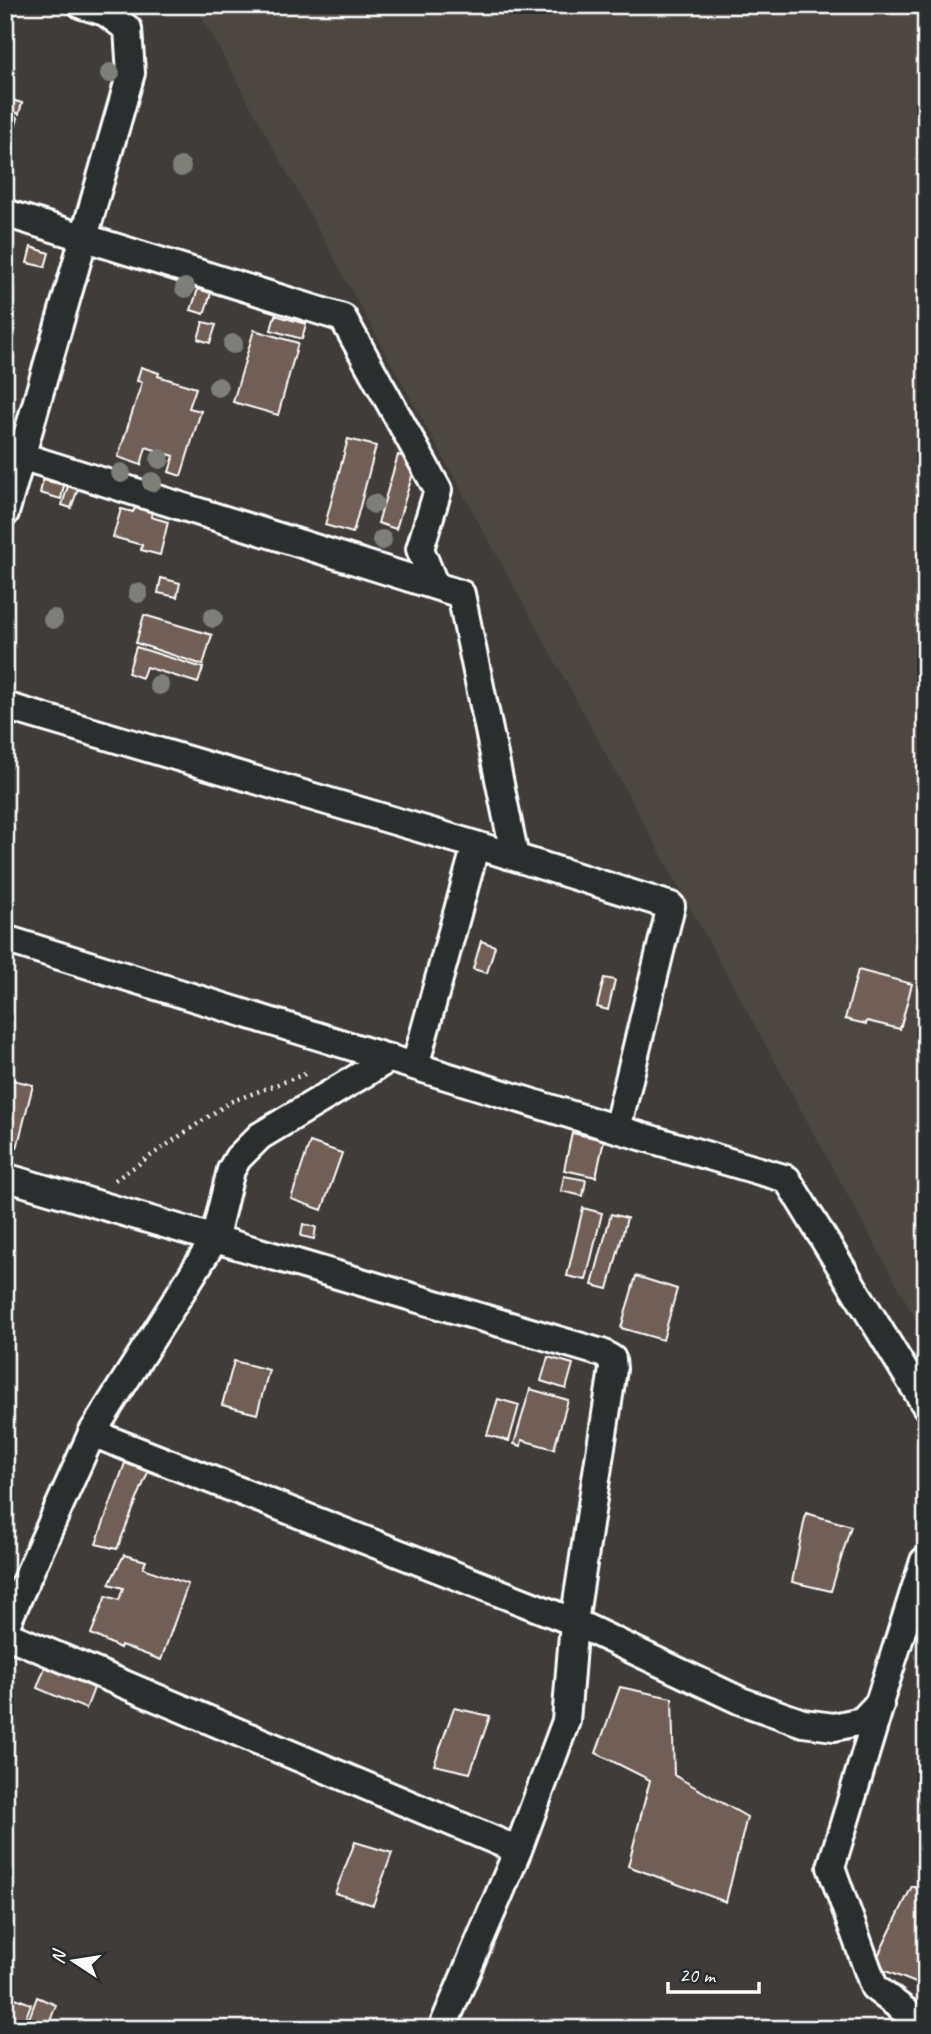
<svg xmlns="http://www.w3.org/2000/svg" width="931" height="2034" font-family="Caveat,sans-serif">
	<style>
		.built { fill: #4d4642 }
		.building { fill: #6f5f56; stroke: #fff; stroke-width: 2 }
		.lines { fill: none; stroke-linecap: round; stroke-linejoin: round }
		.street-casing { stroke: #fff; stroke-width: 32 }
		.path { stroke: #fff; stroke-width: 4.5; stroke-dasharray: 2 5; stroke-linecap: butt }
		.street { stroke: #2a2d2e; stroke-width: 26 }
		.tree { fill: #7d7f78 }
	</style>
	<rect width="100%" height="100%" fill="#3f3c3a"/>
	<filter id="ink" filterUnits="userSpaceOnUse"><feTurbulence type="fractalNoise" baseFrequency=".0143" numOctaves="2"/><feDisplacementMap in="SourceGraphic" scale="14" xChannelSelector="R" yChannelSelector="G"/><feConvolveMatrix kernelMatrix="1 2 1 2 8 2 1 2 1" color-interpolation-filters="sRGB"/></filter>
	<g filter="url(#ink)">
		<!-- built -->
		<path class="built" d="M195,5H926V1338Z"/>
		<!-- building -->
		<path class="building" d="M5,98L22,103L19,114L5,109Z
			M5,114L18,118L8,152L5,151Z
			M31,247L49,253L45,267L27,263Z
			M198,289L211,293L204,314L191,310Z
			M275,315L306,324L302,339L271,330Z
			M203,322L216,325L210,343L198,339Z
			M254,330L298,343L278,415L233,402Z
			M141,367L159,373L158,376L196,388L189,408L201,411L181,476L169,472L174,456L146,447L141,465L118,457L142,382L137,381Z
			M348,439L376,446L353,533L325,525Z
			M398,455L417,460L396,529L378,523Z
			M43,480L64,485L61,499L40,493Z
			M68,486L78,489L71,508L62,505Z
			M135,508L152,512L151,517L168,522L160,555L141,550L142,545L113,537L121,509L133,512Z
			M161,578L180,583L177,597L158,593Z
			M144,615L212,635L203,665L136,643Z
			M136,647L203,668L198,683L146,667L142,678L128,673Z
			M5,814L11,815L5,835Z
			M481,941L495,946L487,973L473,969Z
			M858,970L912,984L900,1029L867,1021L866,1024L845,1019Z
			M604,978L615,980L608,1010L597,1007Z
			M5,1078L33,1085L17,1148L5,1145Z
			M572,1133L604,1140L596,1177L564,1170Z
			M310,1142L342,1153L322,1210L291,1199Z
			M564,1176L586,1180L583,1196L561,1191Z
			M583,1208L602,1213L586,1280L567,1276Z
			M611,1214L627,1218L608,1289L592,1285Z
			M303,1224L316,1227L314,1239L301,1236Z
			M636,1276L677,1289L663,1340L621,1328Z
			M548,1357L573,1364L566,1389L541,1381Z
			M234,1361L269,1370L257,1414L222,1405Z
			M530,1389L568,1400L554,1449L522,1440L521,1446L514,1444Z
			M498,1399L519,1405L509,1441L487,1435Z
			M125,1463L148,1472L117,1549L96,1544Z
			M806,1513L851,1526L831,1591L792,1582Z
			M124,1555L146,1561L143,1568L188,1584L161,1660L121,1645L120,1648L91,1634L106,1596L119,1600L123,1588L109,1584Z
			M45,1667L94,1688L86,1709L37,1688Z
			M620,1687L672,1698L674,1775L747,1817L726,1902L628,1866L650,1780L596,1753Z
			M454,1708L490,1716L470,1773L434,1765Z
			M355,1842L392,1853L373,1905L335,1893Z
			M912,1886L926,1892V1987L873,1966Z
			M5,1994L31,2004L22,2027L5,2021Z
			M37,1997L56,2005L47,2029H25Z
			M85,2021L106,2029H82Z"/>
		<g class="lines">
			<!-- street casing -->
			<g class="street-casing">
				<path id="street" d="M5,213L343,318L438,490L420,549L435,586
					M5,451L461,594L515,857
					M5,513L131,73L128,29L105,12L82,5
					M5,706L476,845L671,906L617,1129
					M5,939L617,1129L787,1179L926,1406
					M415,1066L476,845
					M5,1177L602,1353L612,1359L613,1369L574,1622L566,1721L518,1850L442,2029
					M92,1433L574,1622L741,1701L803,1723L834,1727L862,1721L879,1703L924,1561
					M5,1627L92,1433L214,1240L231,1170L238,1158L260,1136L390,1058
					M5,1634L518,1850
					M880,1705L831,1867L874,1987L926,2027"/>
			</g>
			<!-- path -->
			<path class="path" d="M115,1180L230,1102L305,1074
				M5,1510L15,1535"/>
			<!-- street -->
			<use href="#street" class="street"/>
		</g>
		<!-- trees -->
		<g class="tree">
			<circle cx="110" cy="73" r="10"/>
			<circle cx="181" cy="167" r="10"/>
			<circle cx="185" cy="288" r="10"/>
			<circle cx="233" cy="344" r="10"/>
			<circle cx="218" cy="387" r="10"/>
			<circle cx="160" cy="459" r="10"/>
			<circle cx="121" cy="473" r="10"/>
			<circle cx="152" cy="482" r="10"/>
			<circle cx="374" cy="504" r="10"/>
			<circle cx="382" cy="540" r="10"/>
			<circle cx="138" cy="593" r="10"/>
			<circle cx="213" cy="618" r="10"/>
			<circle cx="53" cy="619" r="10"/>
			<circle cx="159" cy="685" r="10"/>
		</g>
	</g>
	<!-- margin -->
	<rect width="931" height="2034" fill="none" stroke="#2a2d2e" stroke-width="28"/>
	<rect x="14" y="14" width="903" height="2006" fill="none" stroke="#fff" stroke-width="2.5" filter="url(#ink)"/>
	<!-- north arrow -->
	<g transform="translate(74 1961) rotate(282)" stroke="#2a2d2e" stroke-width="5" paint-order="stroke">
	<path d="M0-5L12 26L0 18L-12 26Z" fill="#ffffff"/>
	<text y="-10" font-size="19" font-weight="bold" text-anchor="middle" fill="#ffffff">N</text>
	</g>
	<!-- scale -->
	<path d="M668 1982v10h91v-10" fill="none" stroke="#ffffff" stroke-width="3.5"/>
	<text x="679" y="1982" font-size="21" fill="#ffffff" stroke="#2a2d2e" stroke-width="5" paint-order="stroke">20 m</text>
</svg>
